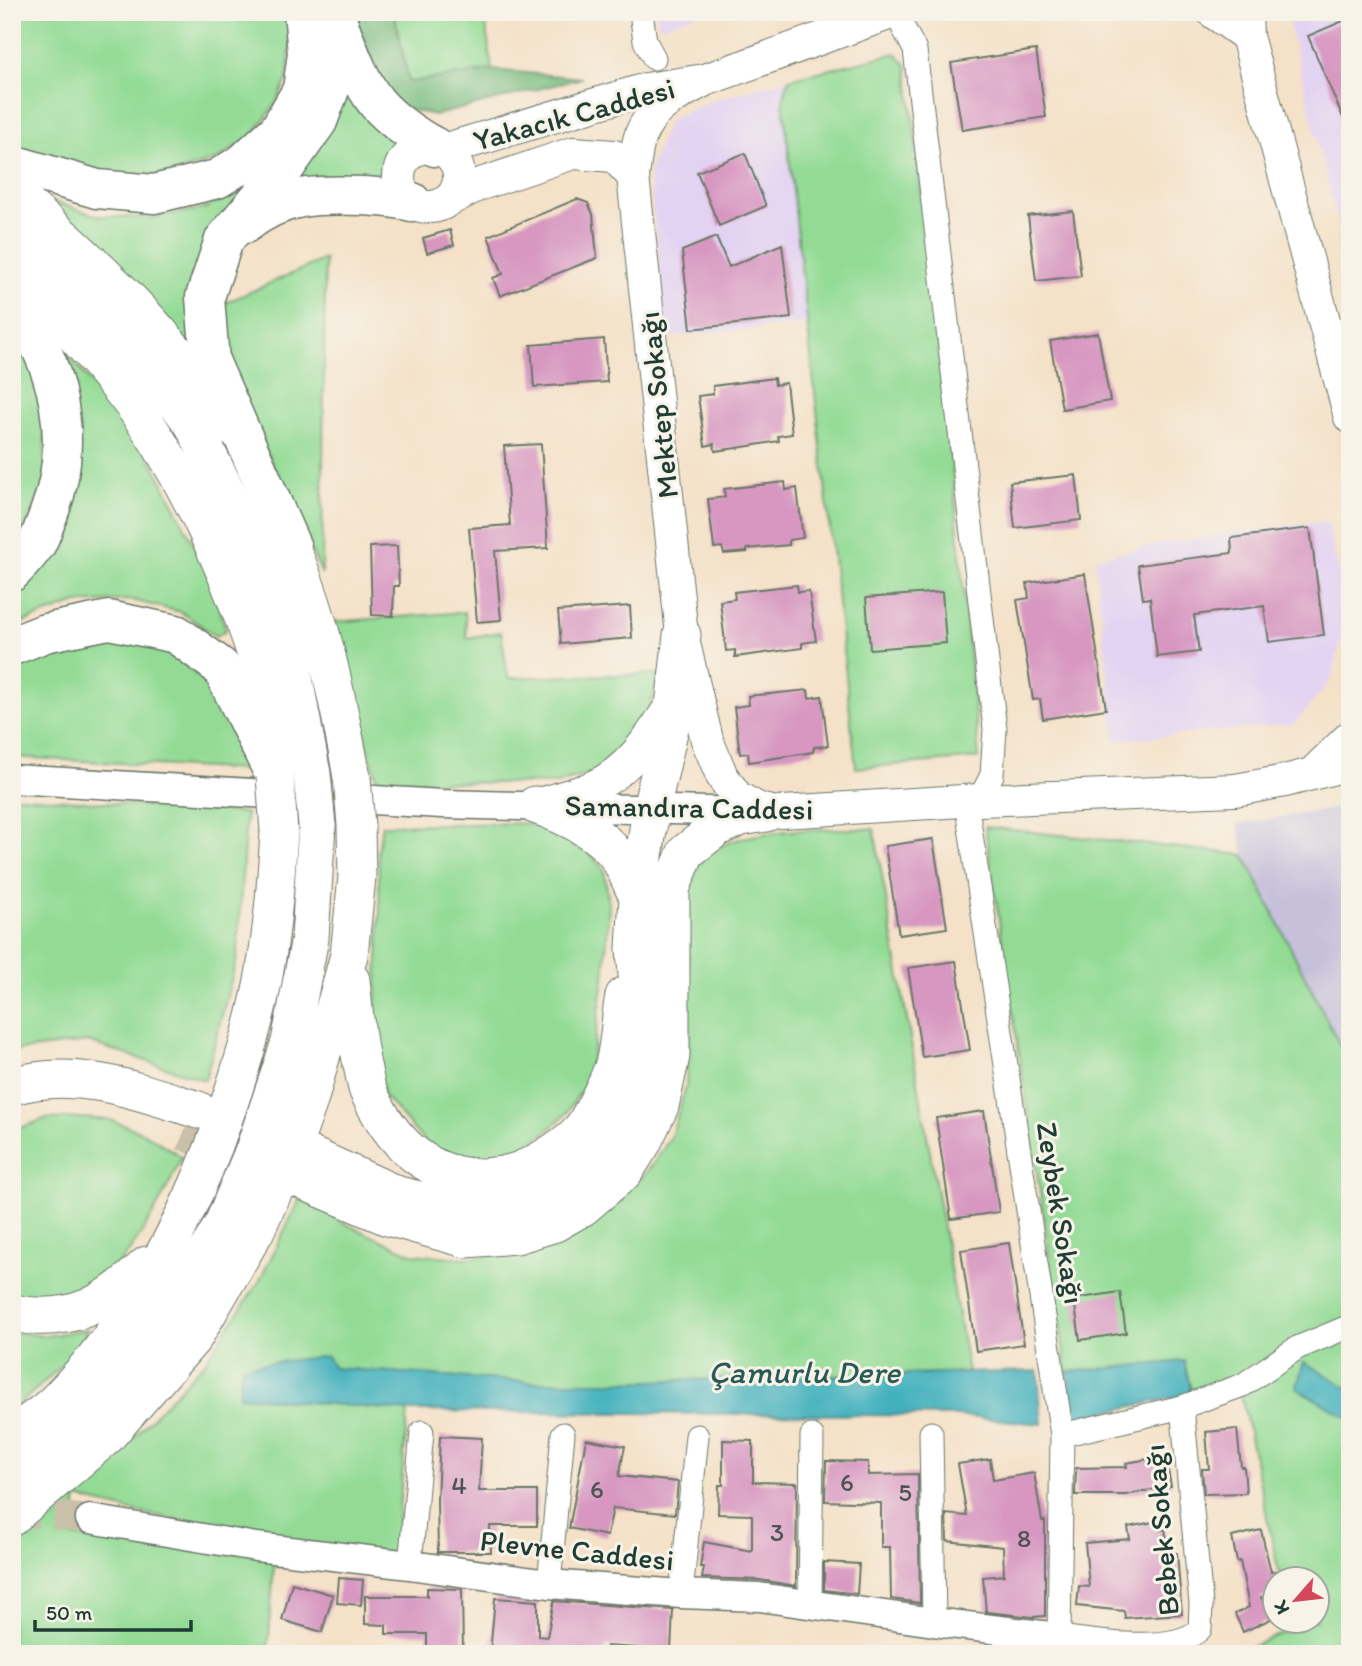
<svg xmlns="http://www.w3.org/2000/svg" width="1362" height="1666" font-family="Itim,sans-serif">
	<style>
		.built { fill: #e3d3f2 }
		.industrial { fill: #c6c0da }
		.green { fill: #93db95; stroke: #598c64; stroke-width: 2; fill-rule: evenodd }
		.forest { fill: #76bb7e; stroke: #4a7c59; stroke-width: 2 }
		.water { fill: #42b1bd; stroke: #307778; stroke-width: 2 }
		.building { fill: #d797c1 }
		.lines { fill: none; stroke-linecap: round; stroke-linejoin: round }
		.tertiary-tunnel { stroke: #c9c0aa; stroke-width: 28; stroke-dasharray: 28 14; stroke-linecap: butt }
		.trunk-tunnel { stroke: #c9c0aa; stroke-width: 37; stroke-dasharray: 37 18; stroke-linecap: butt }
		.minor-casing { stroke: #6a7668; stroke-width: 25 }
		.tertiary-casing { stroke: #6a7668; stroke-width: 31 }
		.secondary-casing { stroke: #6a7668; stroke-width: 34 }
		.trunk-casing { stroke: #6a7668; stroke-width: 39 }
		.motorway-casing { stroke: #6a7668; stroke-width: 41 }
		.minor { stroke: #fff; stroke-width: 23 }
		.tertiary { stroke: #fff; stroke-width: 28 }
		.secondary { stroke: #fff; stroke-width: 32 }
		.trunk { stroke: #fff; stroke-width: 37 }
		.motorway { stroke: #fff; stroke-width: 38 }
		.trunk-bridge-casing { stroke: #6a7668; stroke-width: 39; stroke-linecap: butt }
		.trunk-bridge { stroke: #fff; stroke-width: 37 }
		.labels { text-anchor: middle; dominant-baseline: central; stroke-width: 6; stroke-linejoin: round; paint-order: stroke }
		.number-label { font-size: 26px; fill: #4d5457 }
		.street-label { font-size: 30px; fill: #1f3d34; stroke: #f7f3e8 }
		.water-label { font-size: 32px; font-style: italic; fill: #285a56; stroke: #f7f3e8 }
	</style>
	<rect width="100%" height="100%" fill="#f7f3e8"/>
	<filter id="ink" filterUnits="userSpaceOnUse"><feTurbulence type="fractalNoise" baseFrequency=".0143" numOctaves="2"/><feDisplacementMap in="SourceGraphic" scale="14" xChannelSelector="R" yChannelSelector="G"/><feConvolveMatrix kernelMatrix="1 2 1 2 8 2 1 2 1" color-interpolation-filters="sRGB"/></filter>
	<filter id="wash" filterUnits="userSpaceOnUse"><feTurbulence type="fractalNoise" baseFrequency=".00686" numOctaves="4" result="noise"/><feDisplacementMap in="SourceGraphic" scale="28" xChannelSelector="R" yChannelSelector="G"/><feGaussianBlur stdDeviation="1.57" result="paint"/><feColorMatrix in="noise" values="0 0 0 0 0 0 0 0 0 0 0 0 0 0 0 0 0 1.4 0 .05"/><feComposite in="paint" operator="in"/></filter>
	<g filter="url(#wash)">
		<rect width="100%" height="100%" fill="#f4e1c8"/>
		<!-- built -->
		<path class="built" d="M657,12H703L659,27Z
			M1286,12H1350V264L1333,204Z
			M788,79L783,100L807,323L667,337L649,171L669,120L713,100Z
			M1327,521L1348,611L1331,680L1294,724L1115,741L1095,558L1160,544Z"/>
		<!-- industrial -->
		<path class="industrial" d="M1350,806V1066L1244,855L1238,824Z"/>
		<!-- green -->
		<path class="green" d="M17,12H288L291,42L287,80L275,105L250,138L216,160L173,173L123,178L12,149V18Z
			M394,12H484L492,70L409,83Z
			M896,53L907,66L952,467L979,758L856,768L783,100L789,79Z
			M352,85L397,145L385,165L381,192L286,191Z
			M266,174L194,357L40,198L99,216L151,218L206,208Z
			M325,259L322,574L243,399L229,362L216,307Z
			M12,331L41,384L47,482L12,553Z
			M62,347L148,453L207,571L226,630L216,636L181,612L131,600L77,603L12,626V592L22,583L53,539L57,350Z
			M465,612L467,638L501,632L508,678L660,674L649,709L626,747L595,772L556,784L448,782L377,779L333,622Z
			M115,636L167,650L209,686L236,726L243,770L12,757V668L61,644Z
			M12,796L246,813L237,958L205,1080L88,1042L12,1051Z
			M548,823L578,839L604,870L609,905L604,980L589,1078L566,1114L545,1133L522,1149L501,1157L476,1160L452,1158L430,1148L384,1096L374,1056L380,913L378,850L382,825Z
			M985,827L1244,855L1350,1066V1389L1304,1362L1296,1387L1350,1419V1654H1234L1290,1630L1288,1621L1316,1620V1578H1280L1239,1385L1192,1394L1184,1361L1067,1372Z
			M874,829L968,1372L611,1382H529L334,1368L242,1366L239,1396L408,1411L393,1573L274,1566L268,1649L295,1654H12V1548L77,1497L205,1362L259,1282L300,1199L350,1226L412,1254L463,1258L515,1253L585,1227L619,1201L650,1168L671,1137L686,1087L689,1032L688,906C690,891 692,877 699,864C723,825 832,829 874,829ZM77,1498L132,1511L227,1528L219,1550L72,1536Z
			M83,1118L111,1120L144,1133L182,1157C158,1207 113,1306 46,1301C36,1301 25,1296 15,1294L12,1293V1131L45,1119Z
			M88,1329C71,1361 40,1386 12,1410V1332L46,1336Z"/>
		<!-- forest -->
		<path class="forest" d="M353,12H394L409,82L492,70L582,78L436,115L404,109L386,93Z"/>
		<!-- water -->
		<path class="water" d="M327,1356L334,1368L529,1382H611L1038,1371L1042,1424L959,1416L408,1411L239,1396L242,1366Z
			M1184,1361L1192,1394L1075,1418L1067,1372Z
			M1304,1362L1350,1389V1419L1296,1388Z"/>
		<g id="blocks">
			<!-- building -->
			<path class="building" d="M1350,18V134L1308,36Z
				M1036,50L1046,117L962,130L951,63Z
				M745,153L766,206L719,226L697,172Z
				M577,199L588,203L593,214L597,258L500,296L493,278L503,274L488,236Z
				M1073,211L1081,276L1036,281L1028,216Z
				M450,230L454,245L427,253L423,238Z
				M716,237L729,267L782,244L791,318L691,329L682,251Z
				M1098,333L1110,401L1062,409L1050,341Z
				M604,339L607,382L534,387L531,345Z
				M774,378L775,385L786,383L792,434L778,436L779,441L737,448L715,451L714,444L705,446L698,396L713,394V386Z
				M541,444L548,548L495,551L501,620L477,622L469,528L510,525L504,446Z
				M1076,475L1081,520L1015,528L1010,482Z
				M785,482L786,490L797,488L803,538L789,540V545L747,549V552L724,554L722,547L714,548L708,499L725,497L724,489Z
				M1310,528L1324,635L1269,642L1264,606L1194,615L1199,652L1157,657L1150,598L1143,599L1138,565L1232,553L1231,538Z
				M397,546L399,586H394L393,616L372,615L370,547Z
				M1085,574L1106,709L1043,719L1040,699L1033,700L1017,600L1029,598L1027,583Z
				M797,585L798,592L809,591L816,641L802,643V648L735,657V650L726,651L720,601L735,599L734,592Z
				M942,592L946,643L870,649L866,598Z
				M630,606L632,638L561,644L558,611Z
				M808,690L809,698L822,696L828,746L814,747L813,752L749,762L748,753L740,754L734,707L749,705L748,696Z
				M933,839L947,928L899,935L885,846Z
				M956,961L970,1050L922,1057L908,968Z
				M984,1111L999,1212L951,1219L936,1118Z
				M1009,1243L1024,1344L976,1351L961,1250Z
				M1120,1292L1126,1333L1080,1340L1074,1299Z
				M1237,1429L1241,1467H1244L1246,1493L1204,1494L1202,1469H1209L1206,1432Z
				M440,1436L482,1438L479,1491H537V1526H490L491,1552H438L437,1500Z
				M586,1439L625,1446L619,1476L678,1482L675,1514L613,1508L607,1536L569,1528Z
				M723,1440L753,1441V1482L797,1483L796,1586L760,1580L702,1578L704,1567H700L704,1542L752,1551V1515L718,1514L719,1485H723Z
				M1165,1456L1171,1486L1125,1495H1075L1076,1468L1127,1467L1126,1463Z
				M990,1459L993,1480L1034,1473L1042,1521H1045V1616L1033,1617L986,1612L983,1577L1004,1575L1003,1547L947,1541L946,1514L967,1516L958,1464Z
				M826,1461L868,1462V1475L918,1474L920,1603L891,1599L890,1547H881V1503L825,1501Z
				M1158,1521L1160,1530L1165,1529L1169,1554L1177,1553L1182,1614L1125,1618L1124,1611L1077,1606L1079,1586L1089,1587L1085,1543L1130,1539L1128,1527Z
				M1261,1530L1271,1572L1275,1571V1594L1261,1597L1271,1619L1243,1632L1235,1614L1249,1607L1240,1561L1237,1562L1232,1537Z
				M824,1562L859,1564L857,1594L824,1590Z
				M339,1578L363,1580L361,1605L337,1603Z
				M292,1583L333,1595L322,1632L282,1620Z
				M427,1588L462,1589L463,1654H427V1634H386V1625L365,1624V1596H427Z
				M495,1598L538,1601V1636L547,1637L554,1601L673,1610L671,1650L606,1646L605,1654H490Z"/>
		</g>
	</g>
	<g filter="url(#ink)">
		<use href="#blocks" fill-opacity="0" stroke="#6a7668" stroke-width="2"/>
		<g class="lines">
			<!-- tertiary-tunnel -->
			<path class="tertiary-tunnel" d="M12,1511L90,1519"/>
			<!-- trunk-tunnel -->
			<path class="trunk-tunnel" d="M184,1132L280,1172"/>
			<!-- minor casing -->
			<g class="minor-casing">
				<path id="minor" d="M641,12L645,41L654,58
					M895,12L915,50L995,729L992,775L979,800
					M966,801L1062,1435L1059,1637C1093,1641 1174,1655 1200,1629L1201,1604L1182,1407
					M931,1433L934,1622
					M1062,1435L1182,1407L1243,1385L1297,1348L1350,1326
					M410,1565L422,1432
					M549,1584L563,1434
					M681,1594L697,1436
					M810,1603L812,1436"/>
			</g>
			<!-- tertiary casing -->
			<g class="tertiary-casing">
				<path id="tertiary" d="M12,779L442,804L747,812
					M90,1519L256,1547L410,1565L549,1584L681,1594L759,1597L934,1622L1059,1637"/>
			</g>
			<!-- secondary casing -->
			<g class="secondary-casing">
				<path id="secondary" d="M1213,12L1247,36
					M1246,12L1247,36L1350,417
					M705,80C679,94 650,107 640,137C636,149 635,164 633,176L682,635L707,740L722,776L737,797L766,813L979,800L1235,790L1285,781L1350,764
					M399 177a30 30 0 1 1 60 0a30 30 0 1 1-60 0Z
					M443,150L646,89L705,80L894,12
					M449,200L478,185L573,153L614,156L633,176
					M1314,772L1350,737
					M535,805C553,800 571,795 588,789C627,774 650,738 672,704"/>
			</g>
			<!-- trunk casing -->
			<g class="trunk-casing">
				<path id="trunk" d="M12,192C91,261 174,332 225,425
					M12,227L92,300L142,358L193,424L235,509L265,575L289,652L312,774
					M12,270C56,314 99,359 136,409C177,466 212,537 237,602C250,635 264,674 269,709C273,730 273,751 275,772
					M278,522C318,595 337,695 352,777
					M535,805C564,815 599,831 618,857C626,869 631,884 638,897
					M351,980C354,1009 356,1037 362,1065C364,1073 365,1083 368,1091C396,1152 442,1190 511,1173C532,1168 574,1142 586,1123C595,1107 605,1088 612,1070C620,1048 619,1020 624,996
					M12,1086C76,1067 138,1091 198,1110
					M303,1152L398,1195L467,1211L528,1201L568,1179L608,1146L633,1097L643,1055L635,948L638,897L651,809L673,715L682,635
					M294,1177L388,1217L466,1239L516,1235L555,1223L583,1207L624,1172L643,1142L660,1106L671,1056V889L686,852L718,827L741,817L766,813
					M12,1313C71,1325 106,1304 147,1265
					M12,1435C27,1423 45,1413 58,1399C141,1315 194,1209 231,1098C245,1056 258,1013 265,970C273,924 276,878 279,832
					M12,1474L94,1401L174,1309L223,1224L254,1150L290,1042L310,938L317,825
					M12,1517L106,1437L194,1337L255,1232L288,1160L310,1098L349,955L357,877L356,826"/>
			</g>
			<!-- motorway casing -->
			<g class="motorway-casing">
				<path id="motorway" d="M340,27C349,51 361,84 377,103C393,121 415,136 435,147
					M12,164L97,189L154,194L217,179L243,163L278,131L302,90L307,53L303,12
					M245,224C283,194 317,194 363,196C380,197 396,198 412,202
					M12,306C61,360 75,445 49,513C45,523 42,534 37,543C30,553 21,563 12,572
					M292,548L210,361L205,297L224,240L287,165L318,121L333,81L337,17
					M12,646L45,633L109,620L176,634L221,667L275,776"/>
			</g>
			<!-- minor -->
			<use href="#minor" class="minor"/>
			<!-- tertiary -->
			<use href="#tertiary" class="tertiary"/>
			<!-- secondary -->
			<use href="#secondary" class="secondary"/>
			<!-- trunk -->
			<use href="#trunk" class="trunk"/>
			<!-- motorway -->
			<use href="#motorway" class="motorway"/>
			<!-- trunk-bridge casing -->
			<g class="trunk-bridge-casing">
				<path id="trunk-bridge" d="M312,774L317,825
					M275,776L279,832
					M352,777L356,826"/>
			</g>
			<!-- trunk-bridge -->
			<use href="#trunk-bridge" class="trunk-bridge"/>
		</g>
	</g>
	<g class="labels">
		<!-- number labels -->
		<g class="number-label">
			<text x="847" y="1482">6</text>
			<text x="459" y="1485">4</text>
			<text x="597" y="1489">6</text>
			<text x="905" y="1492">5</text>
			<text x="777" y="1532">3</text>
			<text x="1024" y="1538">8</text>
		</g>
		<!-- street labels -->
		<g class="street-label">
			<text transform="translate(574 114) rotate(-15)">Yakacık Caddesi</text>
			<text transform="translate(658 405) rotate(-96)">Mektep Sokağı</text>
			<text transform="translate(689 807) rotate(1)">Samandıra Caddesi</text>
			<text transform="translate(1061 1213) rotate(81)">Zeybek Sokağı</text>
			<text transform="translate(1161 1530) rotate(-95)">Bebek Sokağı</text>
			<text transform="translate(577 1550) rotate(6)">Plevne Caddesi</text>
		</g>
		<!-- water labels -->
		<g class="water-label">
			<text x="804" y="1372">Çamurlu Dere</text>
		</g>
	</g>
	<!-- margin -->
	<rect width="1362" height="1666" fill="none" stroke="#f7f3e8" stroke-width="42"/>
	<!-- north arrow -->
	<g transform="translate(1296 1600) rotate(242)"><circle r="33" fill="#f7f3e8" stroke="#a1aaa0" stroke-width="2"/>
	<path d="M0-5L12 26L0 18L-12 26Z" fill="#d1495b"/>
	<text y="-10" font-size="19" font-weight="bold" text-anchor="middle" fill="#1f3d34">K</text>
	</g>
	<!-- scale -->
	<path d="M35 1620v10h156v-10" fill="none" stroke="#1f3d34" stroke-width="3.5"/>
	<text x="46" y="1620" font-size="21" fill="#1f3d34" stroke="#f7f3e8" stroke-width="5" paint-order="stroke">50 m</text>
</svg>
